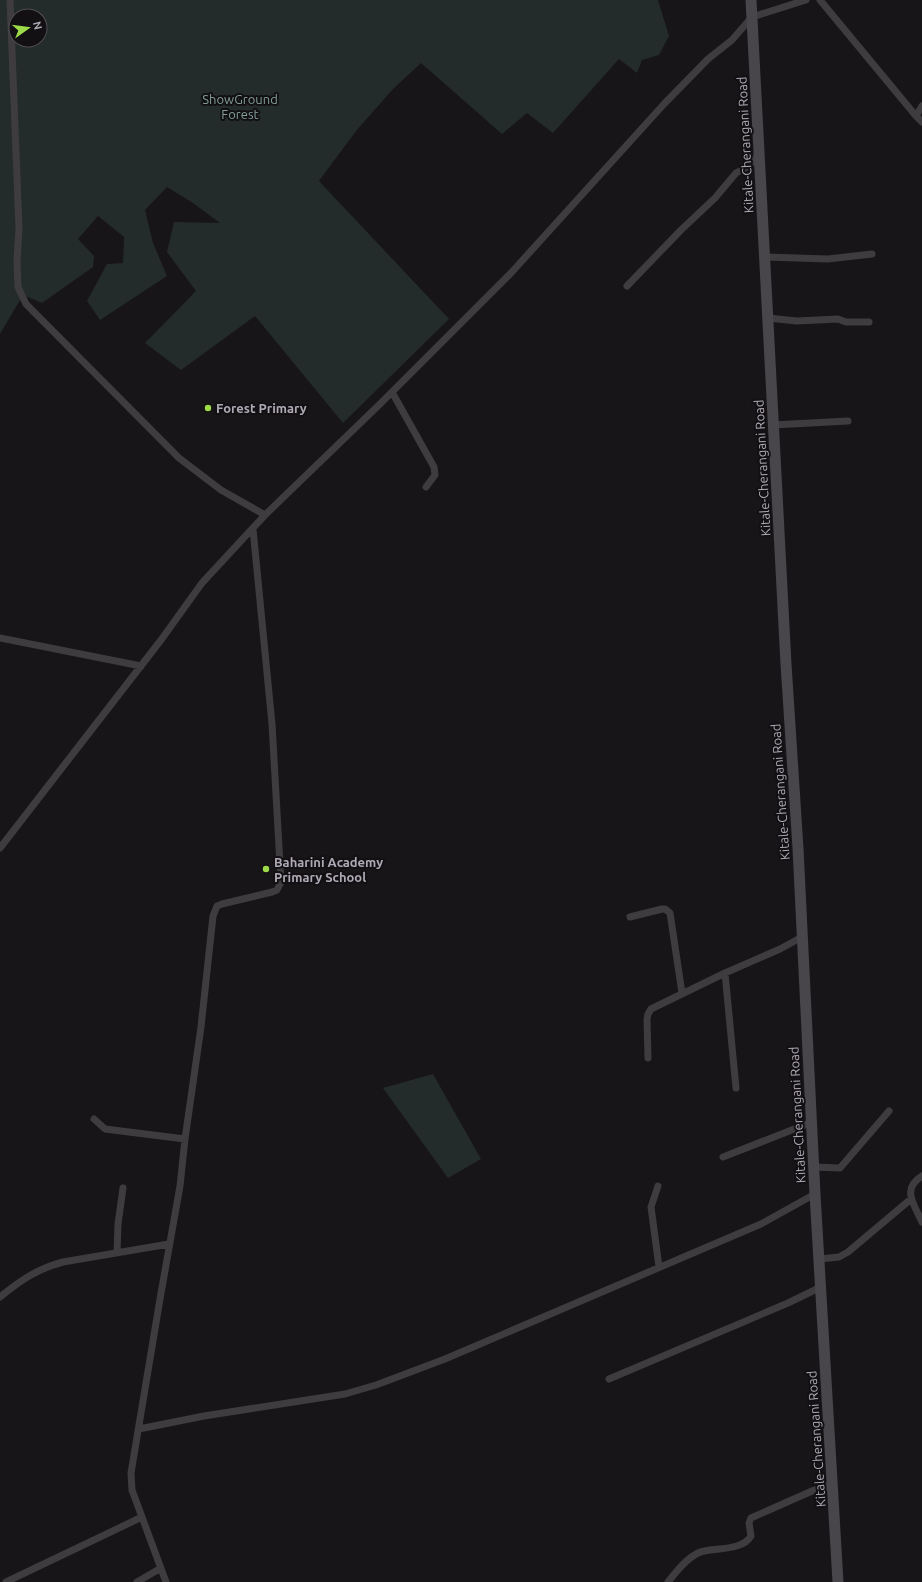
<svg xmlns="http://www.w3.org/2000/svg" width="922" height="1582" font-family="Ubuntu,sans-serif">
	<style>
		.green { fill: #242b2b; fill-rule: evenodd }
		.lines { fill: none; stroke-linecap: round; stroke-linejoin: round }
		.street { stroke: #3f3c40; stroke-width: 7 }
		.secondary { stroke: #48454b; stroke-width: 11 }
		.poi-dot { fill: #9edb49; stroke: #121012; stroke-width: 1.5 }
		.labels { text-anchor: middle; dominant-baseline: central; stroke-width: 4; stroke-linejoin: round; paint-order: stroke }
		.park-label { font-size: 13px; fill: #829e99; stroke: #121012 }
		.street-label { font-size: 13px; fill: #afa9b5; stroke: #121012 }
		.poi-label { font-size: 13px; font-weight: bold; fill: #afa9b5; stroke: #121012; text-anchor: start }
	</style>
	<rect width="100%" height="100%" fill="#171517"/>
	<!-- green -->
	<path class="green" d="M0,0H658L669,36L659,55L642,60L637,73L619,59L553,133L527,113L502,134L421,63L393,89L356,131L319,181L449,319L343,423L255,316L181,370L145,343L196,291L167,252L174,222L220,223L193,203L167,187L145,210L153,243L167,276L100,320L87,301L107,264L123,263L124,237L98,216L78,239L94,256L93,267L42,303L23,295L0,334ZM16,16H40V40H16Z
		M433,1074L481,1159L448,1178L383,1088Z"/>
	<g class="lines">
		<!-- street -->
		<path class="street" d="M10,0L19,228L17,262L18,287L26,304L179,458L221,490L265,515
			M820,0L916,116L922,122
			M916,116L922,106
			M766,257L828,259L872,254
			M627,286L681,230L715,198L736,173L749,166L759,154
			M768,318L797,321L838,319L846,322H869
			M392,392L434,467L435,475L426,487
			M773,425L848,421
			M0,638L141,666
			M0,848L161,640L202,583L265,515L380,404L511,273L664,104L708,59L732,40L752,17L806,0
			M630,917L662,909H665L670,913L682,993
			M725,973L736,1088
			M648,1058L647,1019L648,1014L651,1009L725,973L780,949L802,937
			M94,1119L105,1129L185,1139
			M723,1157L812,1122
			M814,1167L840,1168L889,1111
			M922,1176C901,1189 914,1204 922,1222
			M658,1186L651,1207L659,1267
			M117,1253L118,1224L123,1188
			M820,1259L839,1257L848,1252L911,1199
			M0,1297C21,1280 37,1269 63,1262L169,1244
			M609,1379L788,1303L821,1287
			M139,1429L204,1416L345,1394L376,1385L445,1359L761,1224L815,1194
			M6,1582L142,1517
			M137,1582L161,1568
			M166,1582L132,1490L131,1473L160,1299L180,1186L185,1139L201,1027L213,916L217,906L222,904L272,892L277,890L281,882L272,724L253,529
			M668,1582C676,1572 686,1559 698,1553C711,1547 742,1552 751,1536L749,1523L751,1518L812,1491L823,1488L833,1483"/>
		<!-- secondary -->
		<path class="secondary" d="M751,0L786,664L798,848L815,1194L838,1582"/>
	</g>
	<!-- markers -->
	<g class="poi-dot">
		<circle cx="208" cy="408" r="4"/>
		<circle cx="266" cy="869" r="4"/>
	</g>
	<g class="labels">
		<!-- park labels -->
		<g class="park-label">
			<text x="240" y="99">ShowGround<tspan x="240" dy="15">Forest</tspan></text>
		</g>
		<!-- street labels -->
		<g class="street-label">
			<text transform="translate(745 145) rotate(-93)">Kitale-Cherangani Road</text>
			<text transform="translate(762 468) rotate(-93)">Kitale-Cherangani Road</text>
			<text transform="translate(780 792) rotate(-94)">Kitale-Cherangani Road</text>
			<text transform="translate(797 1115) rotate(-93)">Kitale-Cherangani Road</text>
			<text transform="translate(816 1439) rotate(-94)">Kitale-Cherangani Road</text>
		</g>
		<!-- poi labels -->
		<g class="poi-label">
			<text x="216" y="408">Forest Primary</text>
			<text x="274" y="862">Baharini Academy<tspan x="274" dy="15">Primary School</tspan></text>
		</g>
	</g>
	<!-- north arrow -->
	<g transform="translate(28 28) rotate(76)"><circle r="19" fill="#121012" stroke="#514d53"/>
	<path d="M0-3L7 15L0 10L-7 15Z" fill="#9edb49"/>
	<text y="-6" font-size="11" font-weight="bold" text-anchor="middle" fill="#afa9b5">N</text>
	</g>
</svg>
